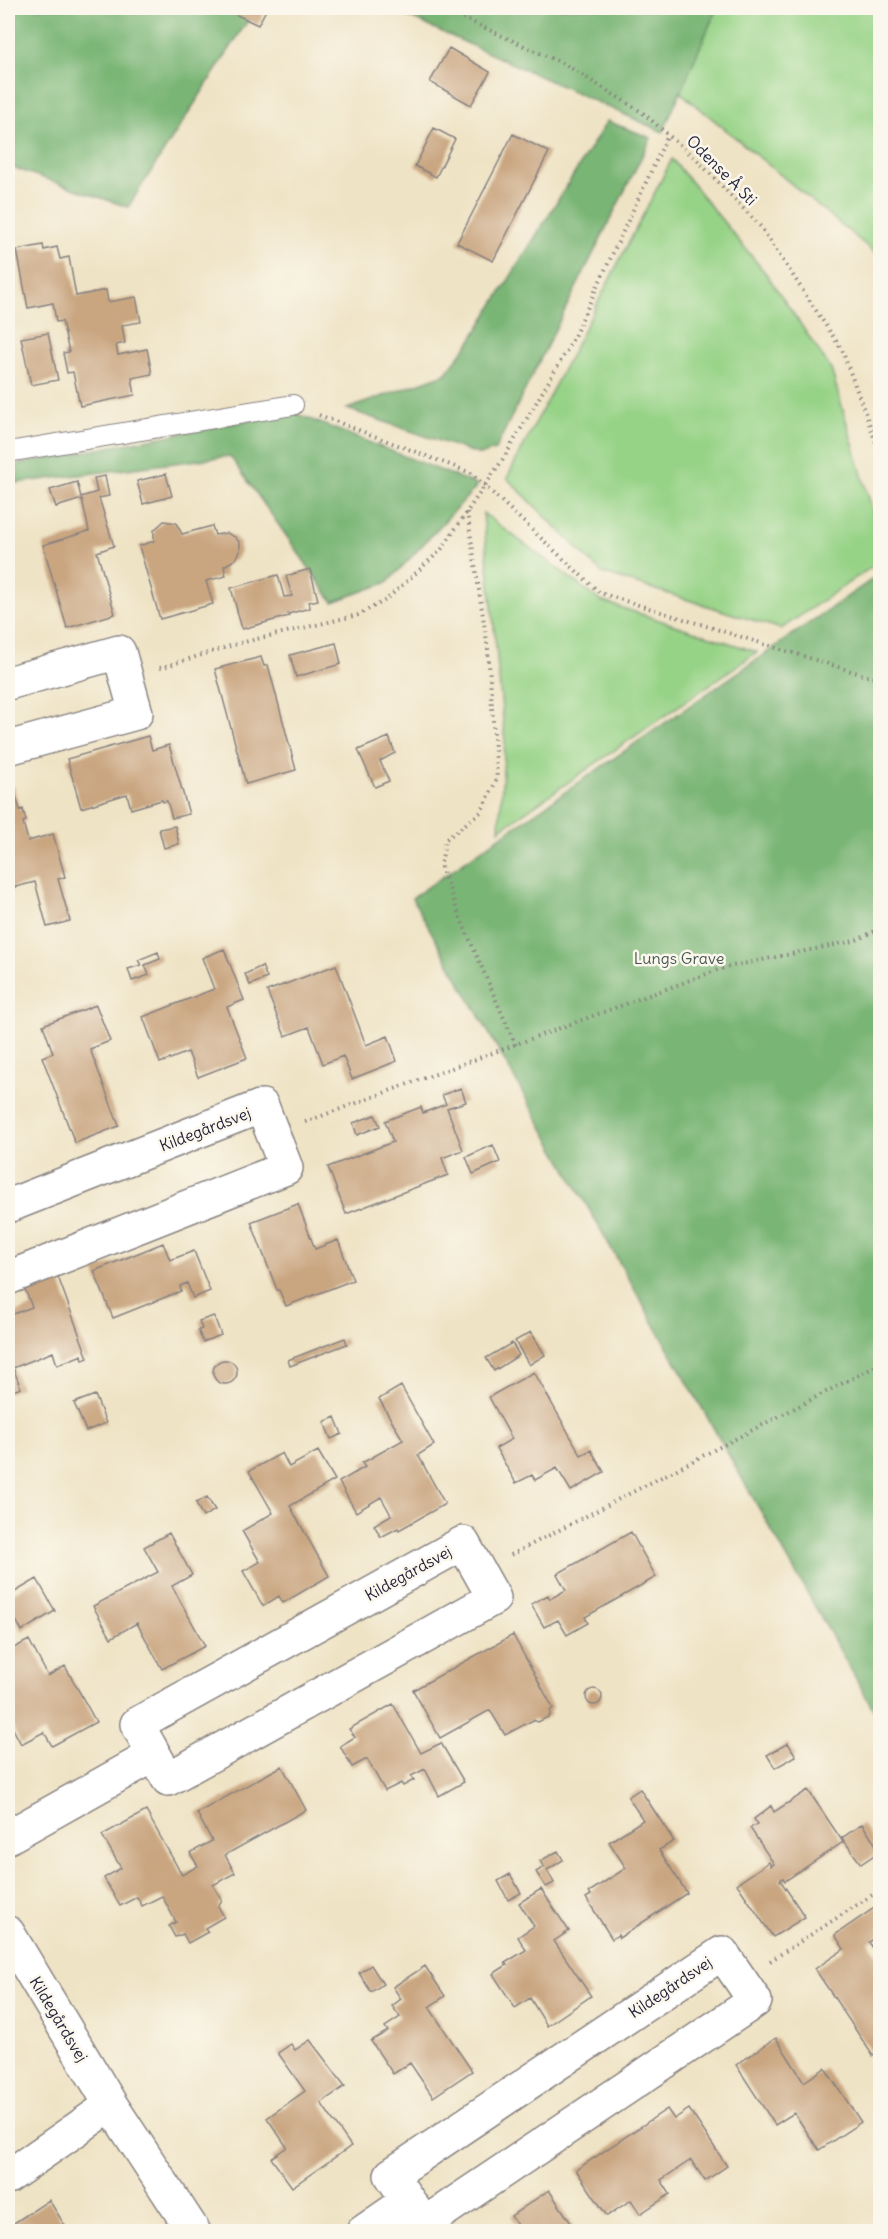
<svg xmlns="http://www.w3.org/2000/svg" width="888" height="2239" font-family="Delius,sans-serif">
	<style>
		.green { fill: #97d387; stroke: #5c7a61; stroke-width: 1.5 }
		.forest { fill: #79b574; stroke: #4e6c58; stroke-width: 1.5 }
		.building { fill: #c9a580 }
		.lines { fill: none; stroke-linecap: round; stroke-linejoin: round }
		.service-casing { stroke: #888280; stroke-width: 22 }
		.minor-casing { stroke: #888280; stroke-width: 36 }
		.path { stroke: #888280; stroke-width: 4; stroke-dasharray: 1.5 4.5; stroke-linecap: butt }
		.service { stroke: #fff; stroke-width: 20 }
		.minor { stroke: #fff; stroke-width: 33 }
		.labels { text-anchor: middle; dominant-baseline: central; stroke-width: 5; stroke-linejoin: round; paint-order: stroke }
		.street-label { font-size: 16px; fill: #22223b; stroke: #fbf7ec }
		.park-label { font-size: 16px; fill: #455752; stroke: #fbf7ec }
	</style>
	<rect width="100%" height="100%" fill="#fbf7ec"/>
	<filter id="ink" filterUnits="userSpaceOnUse"><feTurbulence type="fractalNoise" baseFrequency=".0167" numOctaves="2"/><feDisplacementMap in="SourceGraphic" scale="12" xChannelSelector="R" yChannelSelector="G"/><feConvolveMatrix kernelMatrix="1 2 1 2 8 2 1 2 1" color-interpolation-filters="sRGB"/></filter>
	<filter id="wash" filterUnits="userSpaceOnUse"><feTurbulence type="fractalNoise" baseFrequency=".008" numOctaves="4" result="noise"/><feDisplacementMap in="SourceGraphic" scale="24" xChannelSelector="R" yChannelSelector="G"/><feGaussianBlur stdDeviation="1.35" result="paint"/><feColorMatrix in="noise" values="0 0 0 0 0 0 0 0 0 0 0 0 0 0 0 0 0 1.4 0 .05"/><feComposite in="paint" operator="in"/></filter>
	<g filter="url(#wash)">
		<rect width="100%" height="100%" fill="#efe3c5"/>
		<!-- green -->
		<path class="green" d="M717,8H880V257L680,92Z
			M672,159L767,275L831,369L880,536V561L781,629L602,573L507,478Z
			M483,513L601,601L757,652L499,830L505,741Z"/>
		<!-- forest -->
		<path class="forest" d="M8,8H256L128,207L8,166Z
			M389,8H717L663,132Z
			M607,121L651,138L495,450L480,455L347,409L445,374L470,342Z
			M292,412L478,485L388,582L333,602L230,456L8,484V466Z
			M880,574V1721L412,898Z"/>
		<g id="blocks">
			<!-- building -->
			<path class="building" d="M222,8H267L258,25Z
				M449,48L490,72L471,105L430,82Z
				M434,128L455,139L436,177L415,166Z
				M513,134L549,152L493,261L457,243Z
				M43,245L44,250L57,247L60,259L69,257L76,296L106,290L108,302L136,297L141,322L122,325L125,343L116,345L118,355L147,349L152,374L132,378L135,395L80,406L73,372L67,373L63,353L69,352L62,321L56,322L53,303L28,308L17,250Z
				M48,333L58,380L31,385L21,338Z
				M166,474L172,496L143,504L137,481Z
				M105,476L109,496L99,498L114,546L97,552L115,614L67,628L43,545L89,531L82,499L56,507L50,490L77,482L81,497L97,492L94,478Z
				M164,521L176,523L182,534L212,526L215,535L227,533L235,537L240,543V551L236,559L224,566L226,576L206,581L213,604L160,619L139,546L154,541V530Z
				M310,569L318,600L309,602L310,608L288,614L289,616L242,629L231,588L278,575L284,597L292,596L286,576Z
				M336,643L341,664L296,677L290,655Z
				M261,657L264,666L268,665L296,770L246,784L215,669Z
				M148,736L152,750L169,745L189,814L172,818L167,801L163,802L162,800L131,809L127,794L81,808L67,759Z
				M389,737L395,753L380,761L389,781L375,787L358,750Z
				M13,786L20,810L23,809L26,821L23,822L28,841L53,834L65,877L58,879L70,921L47,927L35,882L8,889V788Z
				M175,826L179,844L164,848L159,829Z
				M224,949L244,1000L227,1007L247,1058L198,1077L188,1052L160,1063L143,1017L214,989L202,958Z
				M158,952L160,959L145,965L149,975L132,981L128,969L141,965L138,960Z
				M336,965L366,1045L388,1036L397,1061L352,1079L343,1056L323,1064L309,1027L285,1036L267,991Z
				M262,966L267,978L250,985L245,974Z
				M96,1005L110,1041L90,1049L119,1126L75,1143L42,1057L53,1053L43,1025Z
				M461,1088L466,1102L447,1108L463,1150L442,1158L448,1175L346,1214L328,1167L393,1142L385,1121L421,1107L423,1113L446,1104L442,1095Z
				M375,1115L380,1126L357,1135L353,1123Z
				M493,1145L500,1162L473,1174L466,1157Z
				M298,1204L315,1249L338,1240L353,1280L286,1306L279,1290H277L251,1222Z
				M163,1243L170,1260L194,1251L210,1291L193,1298L187,1283L180,1286L181,1291L113,1318L94,1271Z
				M57,1274L88,1358L83,1360L82,1355L57,1365L53,1352L13,1368L21,1388L8,1393V1316L32,1307L24,1287Z
				M214,1316L221,1335L203,1342L198,1330L202,1329L199,1321Z
				M531,1332L545,1355L529,1365L515,1341Z
				M345,1338L347,1344L290,1366L288,1360Z
				M512,1343L519,1355L494,1371L486,1358Z
				M213 1372a12 12 0 1 1 24 0a12 12 0 1 1-24 0Z
				M534,1372L581,1455L591,1450L604,1472L571,1491L557,1468L535,1480L532,1475L516,1483L496,1448L512,1439L489,1397Z
				M401,1386L434,1445L418,1455L445,1504L399,1530L398,1528L381,1537L374,1525L391,1515L381,1497L356,1512L339,1482L365,1467L362,1463L403,1440L379,1399Z
				M95,1395L106,1423L86,1431L74,1403Z
				M335,1417L342,1434L331,1439L324,1422Z
				M318,1451L335,1480L290,1506L329,1576L283,1603L279,1596L263,1606L243,1571L260,1562L242,1531L273,1513L249,1471L282,1453L289,1467Z
				M207,1497L215,1510L203,1517L196,1503Z
				M631,1532L656,1577L585,1617L588,1623L567,1635L558,1620L544,1627L531,1604L548,1595L550,1599L566,1590L557,1574Z
				M169,1533L192,1575L172,1586L205,1646L162,1669L137,1623L111,1638L93,1606L158,1572L144,1547Z
				M37,1579L55,1611L22,1631L8,1606V1596Z
				M513,1635L553,1708L550,1711V1716L538,1722L533,1720L505,1735L490,1710L440,1738L413,1690Z
				M29,1640L48,1676L65,1666L96,1722L52,1746L44,1732L21,1744L8,1719V1651Z
				M586 1697a8 8 0 1 1 16 0a8 8 0 1 1-16 0Z
				M393,1704L421,1753L441,1743L464,1782L439,1796L425,1769L411,1776L414,1780L403,1786L401,1783L385,1791L367,1759L352,1767L340,1746L355,1737L349,1729Z
				M788,1743L796,1756L775,1768L767,1755Z
				M282,1766L306,1810L225,1855L235,1873L213,1885L222,1900L218,1906L224,1917L205,1928L208,1932L188,1943L183,1934L175,1937L169,1926L176,1922L162,1896L142,1906L137,1897L120,1906L104,1878L121,1868L102,1835L146,1811L182,1875L198,1866L190,1853L212,1841L197,1813Z
				M640,1789L674,1841L659,1850L687,1893L619,1938L618,1935L612,1939L586,1898L591,1895L589,1892L626,1868L609,1842L643,1820L628,1797Z
				M808,1790L843,1842L785,1881L783,1878L780,1880L805,1917L773,1937L737,1884L769,1862L771,1866L774,1864L750,1828L757,1824L754,1819L771,1806L774,1812Z
				M862,1824L880,1851L861,1864L842,1838Z
				M558,1851L563,1860L547,1870L554,1883L546,1887L536,1872L544,1867L540,1861Z
				M510,1874L521,1893L508,1900L498,1881Z
				M541,1889L569,1931L554,1941L591,1996L547,2026L530,1998L515,2008L493,1974L507,1965L505,1963L526,1950L518,1937L534,1926L519,1903Z
				M880,1904V1935L869,1942L880,1959V2051L873,2056L815,1969L844,1949L835,1935Z
				M371,1965L383,1984L371,1992L359,1973Z
				M425,1966L445,1996L429,2007L472,2071L433,2097L410,2063L393,2074L371,2041L388,2031L385,2027L400,2017L392,2006L401,1999L393,1987Z
				M776,2038L804,2082L825,2068L861,2122L819,2150L794,2113L775,2125L736,2065Z
				M310,2040L345,2086L321,2103L351,2146L292,2187L271,2158L287,2147L267,2118L305,2091L278,2053L291,2044L295,2050Z
				M667,2109L674,2119L689,2109L727,2166L705,2181L691,2160L661,2180L670,2194L640,2214L631,2200L607,2216L576,2170Z
				M549,2190L577,2232H522L511,2216Z
				M49,2200L69,2232H8V2227Z"/>
		</g>
	</g>
	<g filter="url(#ink)">
		<use href="#blocks" fill-opacity="0" stroke="#888280" stroke-width="1.5"/>
		<g class="lines">
			<!-- service casing -->
			<g class="service-casing">
				<path id="service" d="M8,452L293,405"/>
			</g>
			<!-- minor casing -->
			<g class="minor-casing">
				<path id="minor" d="M8,683L119,652L136,713L8,748
					M8,1206L262,1106L286,1168L8,1278
					M463,1543L494,1598L168,1779L137,1724Z
					M8,1837L154,1755
					M8,1933L111,2105L194,2232
					M722,1953L755,2001L424,2224L391,2175Z
					M8,2177L111,2105
					M363,2232L408,2201"/>
			</g>
			<!-- path -->
			<path class="path" d="M441,8L566,65L643,113L697,160L761,227L842,350L880,453
				M319,415L471,473L600,593L880,680
				M467,512L488,649L497,779L481,812L445,840L441,867L459,915L516,1046
				M160,668L240,643L358,615L386,600L441,550L505,456L570,345L668,135
				M305,1122L723,968L854,941L880,929
				M511,1555L880,1364
				M770,1961L880,1890"/>
			<!-- service -->
			<use href="#service" class="service"/>
			<!-- minor -->
			<use href="#minor" class="minor"/>
		</g>
	</g>
	<g class="labels">
		<!-- street labels -->
		<g class="street-label">
			<text transform="translate(722 170) rotate(45)">Odense Å Sti</text>
			<text transform="translate(205 1129) rotate(-21)">Kildegårdsvej</text>
			<text transform="translate(408 1573) rotate(-29)">Kildegårdsvej</text>
			<text transform="translate(670 1987) rotate(-34)">Kildegårdsvej</text>
			<text transform="translate(59 2019) rotate(59)">Kildegårdsvej</text>
		</g>
		<!-- park labels -->
		<g class="park-label">
			<text x="679" y="958">Lungs Grave</text>
		</g>
	</g>
	<!-- margin -->
	<rect width="888" height="2239" fill="none" stroke="#fbf7ec" stroke-width="30"/>
</svg>
